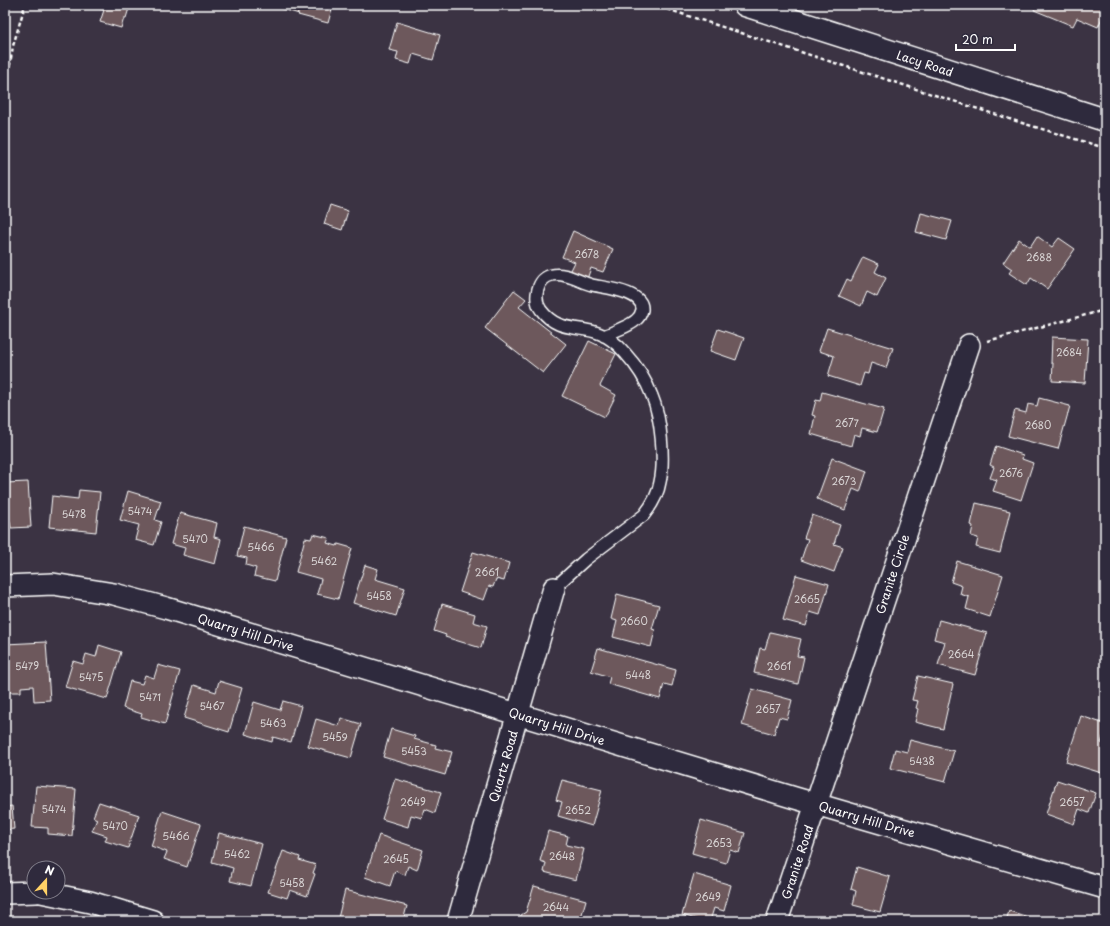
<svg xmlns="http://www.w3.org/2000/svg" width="1110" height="926" font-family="'Playpen Sans',sans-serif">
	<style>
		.building { fill: #6d595b; stroke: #fff }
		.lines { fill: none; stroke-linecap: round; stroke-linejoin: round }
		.lane-casing { stroke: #fff; stroke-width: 14 }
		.street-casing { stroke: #fff; stroke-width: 24 }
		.secondary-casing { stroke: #fff; stroke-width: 25 }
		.path { stroke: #fff; stroke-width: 2.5; stroke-dasharray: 4 3; stroke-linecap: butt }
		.lane { stroke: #2f2a3d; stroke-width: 11 }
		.street { stroke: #2f2a3d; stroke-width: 21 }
		.secondary { stroke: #2f2a3d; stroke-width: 22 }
		.labels { text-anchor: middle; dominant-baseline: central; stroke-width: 3; stroke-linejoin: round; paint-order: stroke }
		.number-label { font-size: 10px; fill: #dad6d6 }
		.street-label { font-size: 12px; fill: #fff; stroke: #2f2a3d }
	</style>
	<rect width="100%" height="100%" fill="#3b3343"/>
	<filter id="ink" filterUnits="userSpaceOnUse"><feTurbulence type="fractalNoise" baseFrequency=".025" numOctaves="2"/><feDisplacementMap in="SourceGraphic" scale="8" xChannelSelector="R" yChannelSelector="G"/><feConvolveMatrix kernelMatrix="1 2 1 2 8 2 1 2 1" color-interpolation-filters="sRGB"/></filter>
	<g filter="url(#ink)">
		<!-- building -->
		<path class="building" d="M87,5H130L126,18H124L121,28L100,22L104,10Z
			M273,5H333L328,23L298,15L299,14L273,6Z
			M1036,5H1105V11L1098,27L1077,18L1073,26L1034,10Z
			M397,22L440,35L433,60L413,54L410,64L396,60L398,52L389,50Z
			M330,205L348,211L342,230L324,224Z
			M921,213L952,221L946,240L916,232Z
			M573,231L613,249L603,272L591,268L587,279L570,272L575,262L562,257Z
			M1037,236L1052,247L1059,238L1075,249L1047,289L1031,278L1027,285L1009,273L1012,269L1003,263L1019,239L1030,247Z
			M1105,236V260L1100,258Z
			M863,257L879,264L875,272L886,278L877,297L867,292L861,306L839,296L847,279L851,281Z
			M514,290L526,299L519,307L566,344L543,373L485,328Z
			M827,328L893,348L886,368L871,363L868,374L864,373L860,386L828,376L834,356L819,351Z
			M718,329L744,338L736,360L710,351Z
			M1052,337L1088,339L1085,383L1052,381L1053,363H1051Z
			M589,341L616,354L600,386L616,395L605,417L562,396Z
			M822,392L884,409L877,432L862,428L860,436L854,434L851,446L811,434L815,416L812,415L816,400L820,401Z
			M1039,398L1070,406L1058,449L1008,436L1015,410L1026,413L1028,404L1037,406Z
			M996,446L1023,455L1022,459L1033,463L1021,500L993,491L997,480L990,478L994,467L990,465Z
			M832,458L867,471L860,492L853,489L845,510L817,499Z
			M28,482L31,527L11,528L10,521L5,522V524V483Z
			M79,490L100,492L96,532L49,527L52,496L78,499Z
			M128,491L161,501L155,520L161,522L154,545L135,540L139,525L120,520Z
			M976,503L1010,511L1000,553L976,547L978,538L971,536L973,526L971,525Z
			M180,513L217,523L214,537L221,539L215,564L183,555L185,548L171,544Z
			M812,515L840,525L834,544L843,547L834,572L801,560L808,539L804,538Z
			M244,526L286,537L275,581L254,576L256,568L246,565L247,558L237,556Z
			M313,534L329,538L327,543L337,546L338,544L352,548L338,599L317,594L321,579L296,572L305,538L311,539Z
			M473,552L509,563L504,581L496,579L493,587L489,586L484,600L460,592Z
			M957,561L1003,575L990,617L966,609L969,597L960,594L962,586L951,582Z
			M365,565L378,569L375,579L405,588L396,616L353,603Z
			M796,575L829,584L820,615L810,612L806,626L783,620Z
			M617,594L659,605L652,629L655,630L651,647L613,637L617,621L611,619Z
			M442,604L475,614L473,622L487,626L481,648L445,637L446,635L434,631Z
			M939,620L987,633L975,675L938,665L945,642L934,639Z
			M770,632L801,639L797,656L804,657L798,684L754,673L760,648L765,649Z
			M46,642L50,700L34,701L33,686L21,687V692H8L5,644Z
			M99,645L121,652L107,699L65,687L73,661L83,664L86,654L96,657Z
			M598,648L676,670L672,686L664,684L660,699L608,684L610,677L591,671Z
			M158,665L180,671L165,724L141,717L142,714L123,708L130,681L142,684L145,675L154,678Z
			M918,676L953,684L943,729L915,722L918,709L916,708L918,701L912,700Z
			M219,681L242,688L229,732L184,718L194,685L216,692Z
			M752,689L792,700L787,719L779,717L774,734L742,725Z
			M283,701L301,706L291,742L273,737L272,742L245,734L254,702L280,710Z
			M1081,716L1105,724V731L1101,743L1105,744V774L1066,762Z
			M341,718L361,724L351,758L308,746L316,719L339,726Z
			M391,729L415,736L414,739L436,745L435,748L452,752L445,775L383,757Z
			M910,740L954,751L945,782L890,768L895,749L907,752Z
			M395,779L441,792L435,813L425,809L422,818L411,815L408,827L382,819Z
			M562,780L602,790L592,826L558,816L562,802L556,800Z
			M1057,780L1096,793L1089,813L1079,809L1074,824L1046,814Z
			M36,786L76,789L72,836L48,834V828L32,827Z
			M99,802L139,815L128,848L105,841L107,836L92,831L97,819L93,817Z
			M12,806L14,829L5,830V807Z
			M162,811L201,824L187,867L164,859L167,852L151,846Z
			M701,820L745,833L739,853L730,850L726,863L692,853Z
			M548,831L568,836L566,845L584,849L576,880L544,872L546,863L540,861Z
			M219,833L262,844L251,886L230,881L233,868L212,862Z
			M379,835L423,850L417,870L408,866L405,875L395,871L390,886L365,877Z
			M283,851L300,857L299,860L316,865L313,873L315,874L307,896L290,890L287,898L268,892Z
			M857,867L890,877L880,912L853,905L856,891L851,889Z
			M694,874L731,885L724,911L714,908L710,921H703L682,915Z
			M534,886L586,900L580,921H520L521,915L526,912Z
			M345,890L407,906L403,921H352L338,918Z
			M1009,911L1041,921H1006Z"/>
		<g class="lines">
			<!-- lane casing -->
			<g class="lane-casing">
				<path id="lane" d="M554,588L586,559L644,515C652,505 658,495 660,482C665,460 661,417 652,396C646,380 636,365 625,353C618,344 606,335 595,332C574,326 557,331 541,310C533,299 537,278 552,275C565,272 580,282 592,285C605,288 644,291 642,310C641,314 640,317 636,320C630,326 612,332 604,336"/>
			</g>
			<!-- street casing -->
			<g class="street-casing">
				<path id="street" d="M5,586L53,584L114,594L166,608L795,798L1105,888
					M41,892L90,902L153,921
					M5,893L36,892
					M458,921L554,588
					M777,921L969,345"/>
			</g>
			<!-- secondary casing -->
			<g class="secondary-casing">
				<path id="secondary" d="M745,5L1105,120"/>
			</g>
			<!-- path -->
			<path class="path" d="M654,5L1022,123L1105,148
				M5,94L13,46L25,5
				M987,341L1105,310"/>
			<!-- lane -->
			<use href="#lane" class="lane"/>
			<!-- street -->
			<use href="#street" class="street"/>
			<!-- secondary -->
			<use href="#secondary" class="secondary"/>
		</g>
	</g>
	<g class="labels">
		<!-- number labels -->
		<g class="number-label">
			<text x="587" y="253">2678</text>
			<text x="1039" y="256">2688</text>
			<text x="1069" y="351">2684</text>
			<text x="847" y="422">2677</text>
			<text x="1038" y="424">2680</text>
			<text x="1011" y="472">2676</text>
			<text x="844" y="480">2673</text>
			<text x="140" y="510">5474</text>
			<text x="74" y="513">5478</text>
			<text x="195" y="538">5470</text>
			<text x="261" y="546">5466</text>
			<text x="324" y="560">5462</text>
			<text x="487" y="571">2661</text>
			<text x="379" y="595">5458</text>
			<text x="807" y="598">2665</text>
			<text x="634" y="620">2660</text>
			<text x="961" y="653">2664</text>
			<text x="27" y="665">5479</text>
			<text x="779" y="665">2661</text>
			<text x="638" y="674">5448</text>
			<text x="91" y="676">5475</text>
			<text x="150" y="696">5471</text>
			<text x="212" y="705">5467</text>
			<text x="768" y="708">2657</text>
			<text x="273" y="722">5463</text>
			<text x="335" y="736">5459</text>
			<text x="414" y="750">5453</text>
			<text x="922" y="760">5438</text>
			<text x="413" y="801">2649</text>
			<text x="1072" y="801">2657</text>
			<text x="54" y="808">5474</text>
			<text x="578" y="809">2652</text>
			<text x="115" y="825">5470</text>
			<text x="176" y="835">5466</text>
			<text x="719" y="842">2653</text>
			<text x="237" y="853">5462</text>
			<text x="562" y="855">2648</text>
			<text x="396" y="858">2645</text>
			<text x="292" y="882">5458</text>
			<text x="708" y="896">2649</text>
			<text x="556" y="906">2644</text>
		</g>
		<!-- street labels -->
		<g class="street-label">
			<text transform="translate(925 63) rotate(18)">Lacy Road</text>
			<text transform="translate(892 574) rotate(-72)">Granite Circle</text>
			<text transform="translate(246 632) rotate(17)">Quarry Hill Drive</text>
			<text transform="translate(557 726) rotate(17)">Quarry Hill Drive</text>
			<text transform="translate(503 766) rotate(-74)">Quartz Road</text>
			<text transform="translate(867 819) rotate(16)">Quarry Hill Drive</text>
			<text transform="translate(797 862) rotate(-72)">Granite Road</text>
		</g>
	</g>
	<!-- margin -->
	<rect width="1110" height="926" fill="none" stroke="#2f2a3d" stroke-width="20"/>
	<rect x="10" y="10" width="1090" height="906" fill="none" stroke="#fff" stroke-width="1.5" filter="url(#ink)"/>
	<!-- north arrow -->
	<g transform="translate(46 880) rotate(21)"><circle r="19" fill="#2f2a3d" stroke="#827f8b"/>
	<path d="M0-3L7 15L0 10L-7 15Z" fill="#ffd166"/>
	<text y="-6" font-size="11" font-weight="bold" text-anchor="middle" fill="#ffffff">N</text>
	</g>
	<!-- scale -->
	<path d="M956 44v6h59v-6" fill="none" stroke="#ffffff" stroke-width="2"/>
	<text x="962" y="44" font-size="12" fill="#ffffff" stroke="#2f2a3d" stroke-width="3" paint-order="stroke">20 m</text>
</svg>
